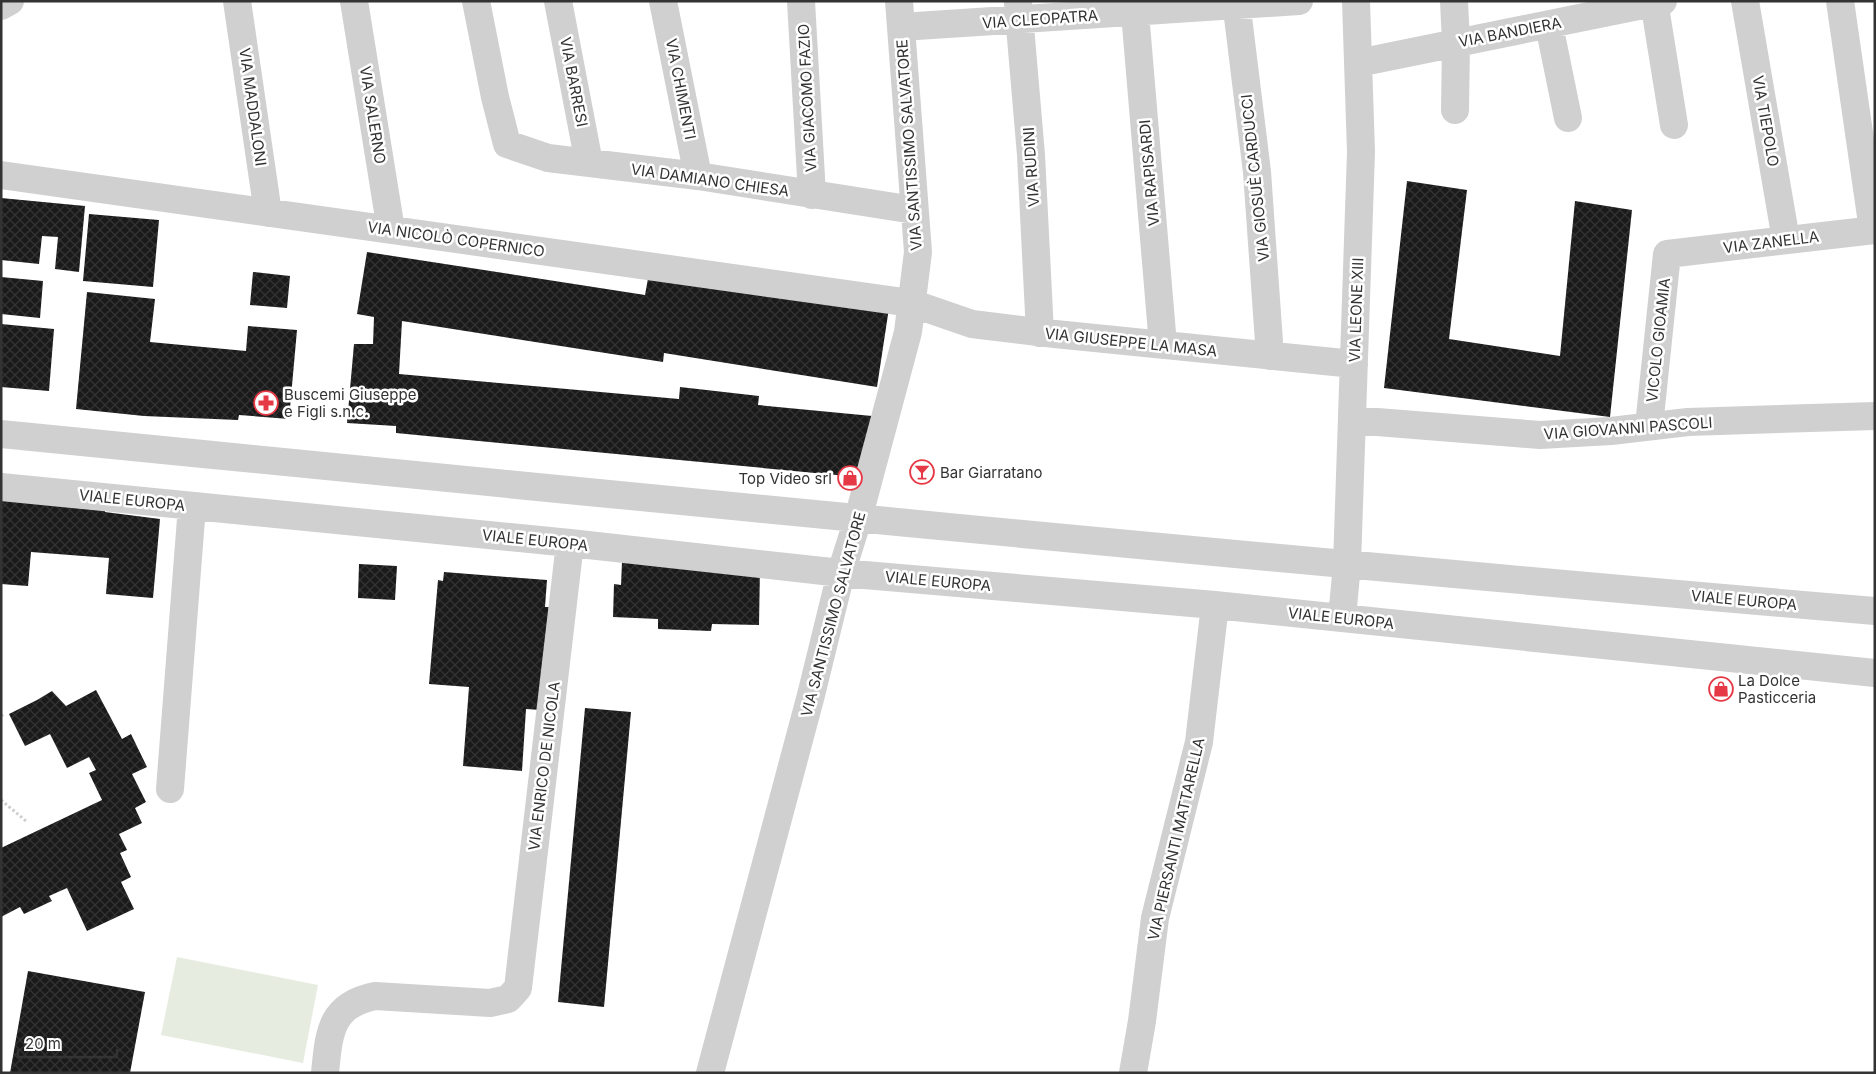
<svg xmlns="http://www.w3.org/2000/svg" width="1876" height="1074" font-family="Inter,sans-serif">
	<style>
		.pitch { fill: #e6ecdf }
		.building { fill: url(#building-cross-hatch) }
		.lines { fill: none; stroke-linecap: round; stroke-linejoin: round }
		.path { stroke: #cdcdcd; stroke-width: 3; stroke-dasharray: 2.5 2.5; stroke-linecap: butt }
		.minor { stroke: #d0d0d0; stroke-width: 28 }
		.labels { text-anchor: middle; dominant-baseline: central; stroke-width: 5; stroke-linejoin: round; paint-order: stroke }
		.street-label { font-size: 15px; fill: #333; stroke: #fff }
		.poi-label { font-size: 15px; fill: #333; stroke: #fff; text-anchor: start }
	</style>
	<defs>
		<pattern id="building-cross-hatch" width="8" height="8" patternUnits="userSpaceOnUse" patternTransform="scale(1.25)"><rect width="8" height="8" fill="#1a1a1a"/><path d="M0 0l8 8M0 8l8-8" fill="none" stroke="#333"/></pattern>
	</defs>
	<rect width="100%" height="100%" fill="#fff"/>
	<!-- pitch -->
	<path class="pitch" d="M177,957L318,985L303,1063L161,1035Z"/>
	<!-- building -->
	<path class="building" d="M1407,181L1467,190L1449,339L1560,356L1575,201L1632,210L1610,417L1384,388Z
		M1,198L85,206L79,272L55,269L58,237L42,236L39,264L1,260Z
		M89,214L159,220L153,287L83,281Z
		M367,252L645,295L649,273L889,308L877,387L664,353L663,362L402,321L399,374L679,399L680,387L759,396L758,405L872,416L857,477L396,433V426L347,423L354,344H373L374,317L357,314Z
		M253,272L290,276L287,308L250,305Z
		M1,277L43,281L40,318L1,314Z
		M87,292L155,299L150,342L246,351L248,326L297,330L289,419L239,415L238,420L144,416L76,409Z
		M1,324L54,329L49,391L1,387Z
		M1,497L105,505V512L160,519L153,598L106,594L109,558L31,552L28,586L1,584Z
		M622,562L760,567L759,625L712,624L711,631L658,629V619L613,617L614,584L621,585Z
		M359,564L397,566L395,600L358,598Z
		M444,572L547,580L545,607H549L541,710L526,709L522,771L463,766L469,687L429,684L438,580L443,581Z
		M96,690L122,739L131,734L147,767L132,774L146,802L135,808L142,823L119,834L127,850L120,853L131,877L121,882L134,909L87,931L67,888L49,896L52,901L24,914L20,907L1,917V848L102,800L89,773L96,770L89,757L67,768L50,734L25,746L9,714L37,700L52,691L66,706Z
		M585,708L631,712L604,1007L558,1002Z
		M28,971L145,992L130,1073H10Z"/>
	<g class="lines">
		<!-- path -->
		<path class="path" d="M1,716L4,714
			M1,800L26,821"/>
		<!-- minor -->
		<path class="minor" d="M237,1L268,213
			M354,1L391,230
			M476,1L495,97L507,144L548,158L698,176L914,210
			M558,1L589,163
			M663,1L698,176
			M801,1L812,195
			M1134,1L1163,345
			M1236,1L1257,172L1270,356
			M1454,1L1456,43L1455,110
			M1654,1L1674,125
			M1745,1L1786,240
			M1840,1L1873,230
			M1018,3L1031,155L1040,333
			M1,6L10,1
			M1549,25L1568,118
			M901,27L1299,1
			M1358,63L1663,1
			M1,175L911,303L972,324L1055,334L1354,364
			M1352,420L1540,435L1611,431L1688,422L1875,416
			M1649,426L1667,254L1875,230
			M1,434C626,496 1250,558 1875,611
			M1,487L570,543L841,573L1215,605L1875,673
			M1342,618L1347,564L1361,152L1356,1
			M170,789L192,506
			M325,1073C329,1033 330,1005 375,996L490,1003L508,999L518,988L570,543
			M710,1073L811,695L841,573L858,519L908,332L918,252L899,1
			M1133,1073L1142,1021L1155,918L1199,742L1215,605"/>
	</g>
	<!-- icons -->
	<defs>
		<g id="pharmacy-ring" transform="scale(1.25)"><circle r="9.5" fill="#fff" stroke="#e63946" stroke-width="1.5"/><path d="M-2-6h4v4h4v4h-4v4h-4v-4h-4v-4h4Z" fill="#e63946"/></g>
		<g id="bar-ring" transform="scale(1.25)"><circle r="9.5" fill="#fff" stroke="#e63946" stroke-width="1.5"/><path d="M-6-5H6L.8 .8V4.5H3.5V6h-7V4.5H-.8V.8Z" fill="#e63946"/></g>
		<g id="shop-ring" transform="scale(1.25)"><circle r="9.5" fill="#fff" stroke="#e63946" stroke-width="1.5"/><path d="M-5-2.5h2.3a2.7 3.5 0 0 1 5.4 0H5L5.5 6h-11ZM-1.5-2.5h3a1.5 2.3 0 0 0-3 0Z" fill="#e63946"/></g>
	</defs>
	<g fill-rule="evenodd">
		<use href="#pharmacy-ring" x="266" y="403"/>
		<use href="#bar-ring" x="922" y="472"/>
		<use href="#shop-ring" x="850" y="478"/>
		<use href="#shop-ring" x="1721" y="689"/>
	</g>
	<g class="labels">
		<!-- street labels -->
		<g class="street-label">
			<text transform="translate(1040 19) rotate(-4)">VIA CLEOPATRA</text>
			<text transform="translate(1510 32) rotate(-11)">VIA BANDIERA</text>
			<text transform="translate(574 82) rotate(79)">VIA BARRESI</text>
			<text transform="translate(681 89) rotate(79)">VIA CHIMENTI</text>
			<text transform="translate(807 98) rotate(-93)">VIA GIACOMO FAZIO</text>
			<text transform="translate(253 107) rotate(82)">VIA MADDALONI</text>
			<text transform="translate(373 115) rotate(81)">VIA SALERNO</text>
			<text transform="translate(1766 121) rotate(80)">VIA TIEPOLO</text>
			<text transform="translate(909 145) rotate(-94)">VIA SANTISSIMO SALVATORE</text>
			<text transform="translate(1031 167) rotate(-94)">VIA RUDINI</text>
			<text transform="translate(1149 173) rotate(-95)">VIA RAPISARDI</text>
			<text transform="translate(1255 178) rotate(-96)">VIA GIOSUÈ CARDUCCI</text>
			<text transform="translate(710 180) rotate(8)">VIA DAMIANO CHIESA</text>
			<text transform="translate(456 239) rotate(8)">VIA NICOLÒ COPERNICO</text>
			<text transform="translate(1771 242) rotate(-7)">VIA ZANELLA</text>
			<text transform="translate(1356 310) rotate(-88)">VIA LEONE XIII</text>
			<text transform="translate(1658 340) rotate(-84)">VICOLO GIOAMIA</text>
			<text transform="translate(1131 342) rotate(6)">VIA GIUSEPPE LA MASA</text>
			<text transform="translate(1628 428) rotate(-4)">VIA GIOVANNI PASCOLI</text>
			<text transform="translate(132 500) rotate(6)">VIALE EUROPA</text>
			<text transform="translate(535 540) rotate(6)">VIALE EUROPA</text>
			<text transform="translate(938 581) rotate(5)">VIALE EUROPA</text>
			<text transform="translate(1744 600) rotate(5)">VIALE EUROPA</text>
			<text transform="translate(833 614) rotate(-75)">VIA SANTISSIMO SALVATORE</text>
			<text transform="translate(1341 618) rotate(6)">VIALE EUROPA</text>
			<text transform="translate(544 766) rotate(-83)">VIA ENRICO DE NICOLA</text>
			<text transform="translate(1176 839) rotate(-77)">VIA PIERSANTI MATTARELLA</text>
		</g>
		<!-- poi labels -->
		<g class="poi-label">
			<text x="284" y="394">Buscemi Giuseppe<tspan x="284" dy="17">e Figli s.n.c.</tspan></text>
			<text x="940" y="472">Bar Giarratano</text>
			<text x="832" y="478" text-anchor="end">Top Video srl</text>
			<text x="1738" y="680">La Dolce<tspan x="1738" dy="17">Pasticceria</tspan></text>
		</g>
	</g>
	<!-- border -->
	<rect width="1876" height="1074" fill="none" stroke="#333333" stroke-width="5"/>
	<!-- scale -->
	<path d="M18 1049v8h99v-8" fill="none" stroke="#333333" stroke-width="2.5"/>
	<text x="25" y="1049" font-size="15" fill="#333333" stroke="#ffffff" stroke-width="4" paint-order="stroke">20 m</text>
</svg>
